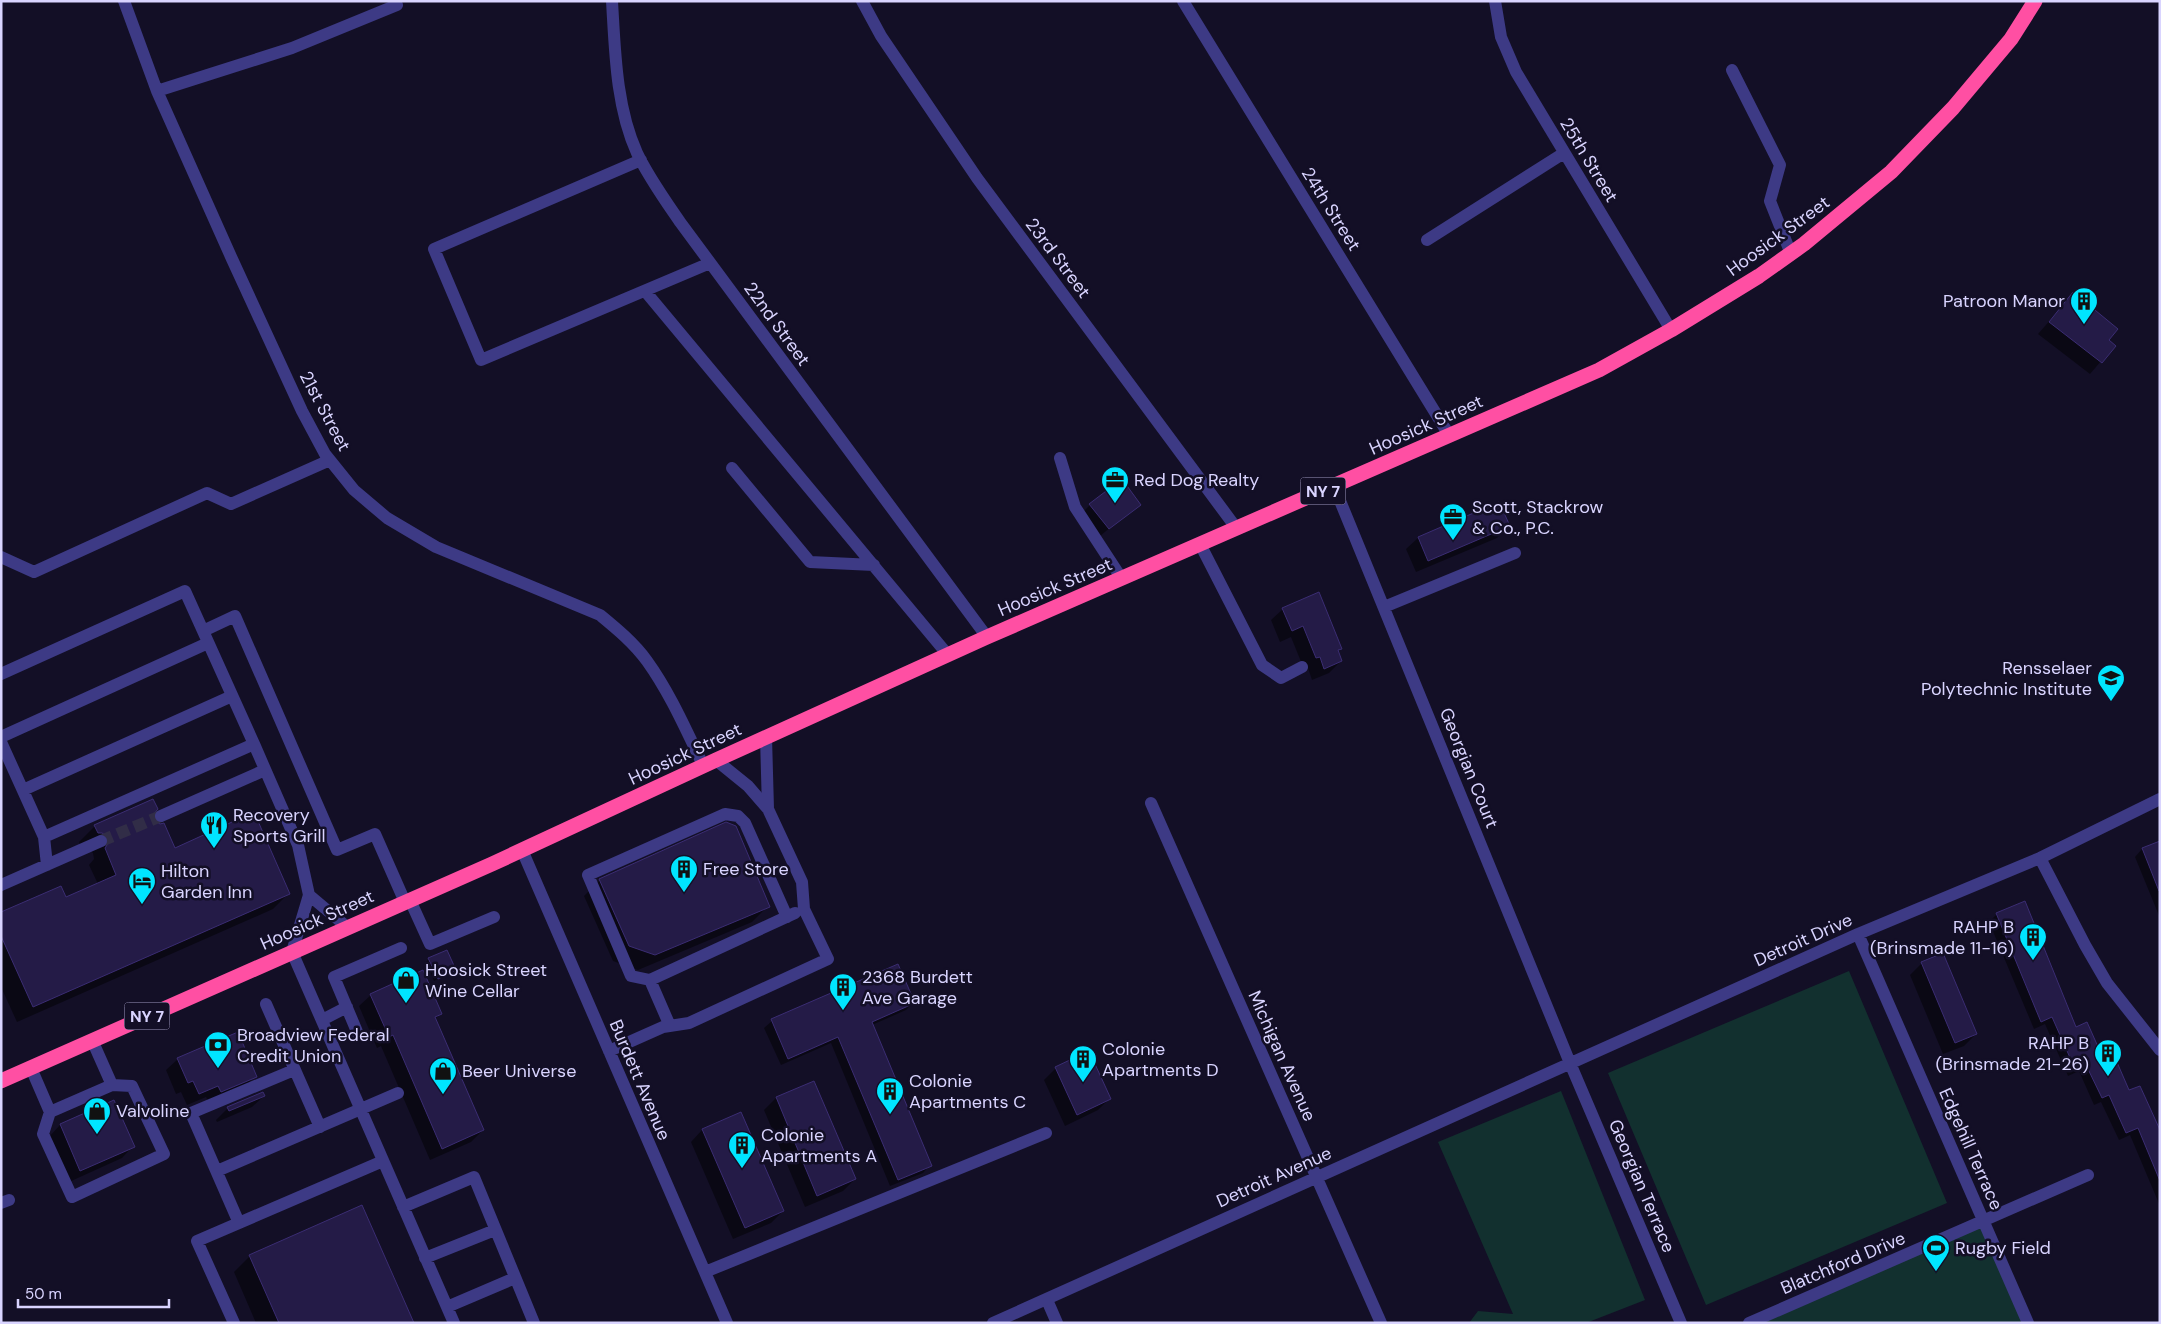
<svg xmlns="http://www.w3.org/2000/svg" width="2161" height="1324" font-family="'DM Sans',sans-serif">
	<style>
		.green { fill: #12302f }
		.shadow { fill: #0007 }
		.building { fill: #241b47; stroke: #3b2d73 }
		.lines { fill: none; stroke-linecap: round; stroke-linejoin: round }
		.minor-tunnel { stroke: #312d47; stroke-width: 12; stroke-dasharray: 12 6; stroke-linecap: butt }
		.minor { stroke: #3d3a85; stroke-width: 12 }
		.highway { stroke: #ff4fa3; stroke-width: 15 }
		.labels { text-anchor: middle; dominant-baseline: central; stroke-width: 5; stroke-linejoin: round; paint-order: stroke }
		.shield { fill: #130f26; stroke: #9e99be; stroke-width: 1 }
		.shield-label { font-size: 16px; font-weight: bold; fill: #d9d4ff }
		.street-label { font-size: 18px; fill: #d9d4ff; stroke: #130f26 }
		.poi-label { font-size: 18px; fill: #d9d4ff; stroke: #130f26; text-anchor: start }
	</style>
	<rect width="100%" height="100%" fill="#130f26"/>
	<!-- green -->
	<path class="green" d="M1849,971L1947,1203L1706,1305L1608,1073Z
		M1561,1091L1645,1300L1586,1323H1469L1478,1311L1513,1314L1438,1142Z
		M1984,1221L2028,1323H1749Z"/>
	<!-- shadow -->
	<path class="shadow" d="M2073,294L2107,341L2114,346L2090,374L2038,334Z
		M1139,504L1100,536L1083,512L1090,505Z
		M1499,504L1508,526L1497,538L1416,572L1406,549L1418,538Z
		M1283,609L1341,648L1337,652L1341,661L1329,673L1312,680L1308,668L1304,669L1291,637L1280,642L1271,620Z
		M152,814L153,820L174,849L289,893L273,909L17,1022L1,987V914L65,899L98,884L89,865L94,859L93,853L86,848L82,849L79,842L95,826Z
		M2160,842V918L2135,857L2142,849Z
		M600,880L768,906L752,922L638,970L613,961L584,896Z
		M1997,914L2076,1028L2129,1092L2160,1134V1206L2130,1135L2119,1140L2101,1102L2094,1105L2079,1071L2068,1076L2045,1024L2034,1029L1989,922Z
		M429,959L454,970L434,981L426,962Z
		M1922,963L1976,1034L1964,1046L1943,1054L1910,975Z
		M897,965L913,1003L906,1010L872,1025L930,1165L923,1173L890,1186L831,1043L781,1065L764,1028L772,1021Z
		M371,995L441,1013L435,1019L483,1130L471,1142L430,1160L381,1046L377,1048L359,1006Z
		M178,1059L255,1076L244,1088L209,1103L206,1097L187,1105L181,1092L176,1094L166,1070Z
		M1056,1068L1110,1098L1098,1110L1065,1126L1044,1080Z
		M814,1082L855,1179L843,1191L805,1207L764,1110L776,1098Z
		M264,1096L252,1107L217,1122L216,1120L228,1108Z
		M740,1114L783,1211L771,1223L733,1239L691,1142L702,1130Z
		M60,1125L133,1146L122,1158L69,1182L49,1137Z
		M250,1256L413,1323H256L234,1272Z"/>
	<!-- building -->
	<path class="building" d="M2073,292L2118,329L2109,340L2116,346L2102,363L2049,322Z
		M1122,479L1141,505L1109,529L1089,504Z
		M1499,502L1510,526L1428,561L1418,537Z
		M1319,592L1342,649L1338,650L1342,661L1324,669L1320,657L1316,658L1303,626L1292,631L1282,608Z
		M153,799L158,809L153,815L154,820L160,824L164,823L175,848L254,812L290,894L33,1007L1,936V912L61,886L66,897L116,875L105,848L109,842L108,837L102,833H98L94,825Z
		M726,822L736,826L770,907L655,955L629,946L599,879Z
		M2160,841V891H2159L2142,848Z
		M2025,901L2076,1027L2087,1022L2103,1058L2113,1053L2129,1090L2140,1086L2160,1130V1181L2138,1128L2126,1133L2109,1095L2102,1098L2086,1065L2075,1069L2052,1017L2041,1022L1996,913Z
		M447,950L456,970L438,979L428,958Z
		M1943,953L1977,1034L1955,1043L1921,962Z
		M898,964L915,1003L872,1022L932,1166L898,1180L838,1037L788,1059L771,1019Z
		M423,970L442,1014L435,1017L484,1130L442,1149L393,1035L389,1037L370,994Z
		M238,1032L257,1077L221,1092L218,1086L199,1094L193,1081L188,1083L177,1058Z
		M1089,1051L1111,1099L1077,1115L1055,1067Z
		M814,1081L856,1179L817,1196L776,1097Z
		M263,1092L265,1096L229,1111L227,1107Z
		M114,1100L135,1147L80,1171L60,1124Z
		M741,1112L784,1211L745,1228L702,1129Z
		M362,1205L414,1323H279L249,1255Z"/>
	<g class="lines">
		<!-- minor-tunnel -->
		<path class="minor-tunnel" d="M101,841L161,816"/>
		<!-- minor -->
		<path class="minor" d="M124,1L157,91L232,259L302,411L325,454L354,490L387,518L436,547L600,615C617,629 634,643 647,661C670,693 686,730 703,765
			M612,1C615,51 616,107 637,153C649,178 665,200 680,222L987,637
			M862,1L881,36L977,178L1237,529
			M1183,1L1449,435
			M1495,1L1501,37L1516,72L1671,330
			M1732,70L1780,165L1770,201L1791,254
			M157,91L292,48L397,5
			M641,160L434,249L481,360L710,263
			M1427,240L1564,153
			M645,291L948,655
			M1060,458L1075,507L1122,579
			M732,468L810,562L874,565
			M1334,486L1570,1063L1681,1323
			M1200,544L1262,665L1281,678L1302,667
			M1,557L34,572L207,493L231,504L330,460
			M1384,607L1515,553
			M203,631L235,616L337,850L375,834L405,902
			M1,674L185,591L254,744
			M1,737L208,643
			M766,737L768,809
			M1,742L44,837
			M23,790L232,696
			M1151,803L1381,1323
			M161,816L265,770
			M522,850L727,1323
			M2040,858L2085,945L2107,983L2160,1050
			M47,865L44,837L254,744L298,845L309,895L292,952L454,1323
			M1,885L101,841
			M309,895L347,927
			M410,900L430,944L494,917
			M1858,934L2028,1323
			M650,980L631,976L588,875L725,814L738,816L745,823L787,917
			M266,1004L320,1127
			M322,1020L347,1007
			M670,1026L650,980L795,913
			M358,1034L334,977L401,948
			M609,1051L663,1027L689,1023L828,959L804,909L802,882L768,809L748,786L716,760
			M31,1068L50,1112L43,1134L72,1197L164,1154L132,1086L112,1085L92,1040
			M50,1112L112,1085
			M217,1171L398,1093
			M1,1203L9,1200
			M403,1207L474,1177L534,1323
			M239,1223L191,1113L294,1070
			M425,1258L495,1230
			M705,1272L1046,1133
			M1047,1300L1057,1323
			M447,1307L515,1278
			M234,1323L197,1241L383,1161
			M993,1323L1858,934L2040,858L2160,799
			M1749,1323L2088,1175"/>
		<!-- highway -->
		<path class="highway" d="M1,1081L492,864L716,760L987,637L1599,370L1671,330L1759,276L1804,244L1891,172L1953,108L2011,39L2035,1"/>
	</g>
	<!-- icons -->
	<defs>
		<g id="building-pin" transform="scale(1.4375)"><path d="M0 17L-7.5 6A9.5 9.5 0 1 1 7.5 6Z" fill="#00e5ff" stroke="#130f26"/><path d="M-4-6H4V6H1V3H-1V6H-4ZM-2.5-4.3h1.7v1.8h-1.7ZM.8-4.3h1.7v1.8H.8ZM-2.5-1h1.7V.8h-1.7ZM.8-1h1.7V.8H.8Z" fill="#111"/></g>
		<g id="office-pin" transform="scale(1.4375)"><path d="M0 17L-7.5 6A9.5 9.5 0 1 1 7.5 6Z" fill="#00e5ff" stroke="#130f26"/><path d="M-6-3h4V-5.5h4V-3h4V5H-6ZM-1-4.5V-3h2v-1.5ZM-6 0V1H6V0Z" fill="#111"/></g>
		<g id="university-pin" transform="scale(1.4375)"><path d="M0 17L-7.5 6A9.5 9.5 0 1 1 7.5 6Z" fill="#00e5ff" stroke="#130f26"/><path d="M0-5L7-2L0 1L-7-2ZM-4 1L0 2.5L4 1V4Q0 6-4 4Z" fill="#111"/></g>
		<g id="restaurant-pin" transform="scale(1.4375)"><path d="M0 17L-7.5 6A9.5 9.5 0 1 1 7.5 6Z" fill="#00e5ff" stroke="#130f26"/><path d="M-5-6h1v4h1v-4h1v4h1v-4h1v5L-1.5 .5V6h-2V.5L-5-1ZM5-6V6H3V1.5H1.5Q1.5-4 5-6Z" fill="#111"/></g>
		<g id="hotel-pin" transform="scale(1.4375)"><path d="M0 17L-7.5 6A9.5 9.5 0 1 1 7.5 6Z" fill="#00e5ff" stroke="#130f26"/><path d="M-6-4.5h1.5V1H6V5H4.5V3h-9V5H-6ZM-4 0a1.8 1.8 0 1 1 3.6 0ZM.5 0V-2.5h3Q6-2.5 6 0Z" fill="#111"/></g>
		<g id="shop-pin" transform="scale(1.4375)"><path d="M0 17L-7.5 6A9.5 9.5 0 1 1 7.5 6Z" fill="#00e5ff" stroke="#130f26"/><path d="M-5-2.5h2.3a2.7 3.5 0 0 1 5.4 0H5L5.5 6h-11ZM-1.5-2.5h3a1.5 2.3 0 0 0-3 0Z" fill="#111"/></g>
		<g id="bank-pin" transform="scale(1.4375)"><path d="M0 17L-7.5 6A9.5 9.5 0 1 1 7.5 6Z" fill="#00e5ff" stroke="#130f26"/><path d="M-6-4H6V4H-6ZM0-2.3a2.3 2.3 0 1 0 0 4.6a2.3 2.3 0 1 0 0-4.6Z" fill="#111"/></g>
		<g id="stadium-pin" transform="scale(1.4375)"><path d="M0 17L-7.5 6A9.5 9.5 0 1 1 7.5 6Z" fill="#00e5ff" stroke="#130f26"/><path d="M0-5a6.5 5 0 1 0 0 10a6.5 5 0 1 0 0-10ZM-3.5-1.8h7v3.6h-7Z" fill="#111"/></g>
	</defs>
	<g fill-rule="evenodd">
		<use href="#building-pin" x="2084" y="301"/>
		<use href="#office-pin" x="1115" y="480"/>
		<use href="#office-pin" x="1453" y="517"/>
		<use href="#university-pin" x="2111" y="678"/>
		<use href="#restaurant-pin" x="214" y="825"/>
		<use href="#building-pin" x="684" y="869"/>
		<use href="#hotel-pin" x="142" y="881"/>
		<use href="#building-pin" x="2033" y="937"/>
		<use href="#shop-pin" x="406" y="980"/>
		<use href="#building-pin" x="843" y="987"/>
		<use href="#bank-pin" x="218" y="1045"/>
		<use href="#building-pin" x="2108" y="1053"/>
		<use href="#building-pin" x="1083" y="1059"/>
		<use href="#shop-pin" x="443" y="1071"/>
		<use href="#building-pin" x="890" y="1091"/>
		<use href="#shop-pin" x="97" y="1111"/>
		<use href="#building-pin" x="742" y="1145"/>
		<use href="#stadium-pin" x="1936" y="1248"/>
	</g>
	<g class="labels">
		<!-- shield labels -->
		<g class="shield">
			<rect x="1300.5" y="477.5" width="45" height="27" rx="4"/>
			<rect x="124.5" y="1002.5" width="45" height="27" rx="4"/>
		</g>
		<g class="shield-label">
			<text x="1323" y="491">NY 7</text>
			<text x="147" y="1016">NY 7</text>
		</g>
		<!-- street labels -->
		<g class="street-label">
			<text transform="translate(1589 160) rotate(59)">25th Street</text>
			<text transform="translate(1331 209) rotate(58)">24th Street</text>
			<text transform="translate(1778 236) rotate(-36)">Hoosick Street</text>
			<text transform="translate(1058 258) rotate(53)">23rd Street</text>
			<text transform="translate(777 324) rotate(54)">22nd Street</text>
			<text transform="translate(325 411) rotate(62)">21st Street</text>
			<text transform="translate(1426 425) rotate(-24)">Hoosick Street</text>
			<text transform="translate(1055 587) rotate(-23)">Hoosick Street</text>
			<text transform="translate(685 754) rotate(-25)">Hoosick Street</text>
			<text transform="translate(1469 768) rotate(68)">Georgian Court</text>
			<text transform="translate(317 920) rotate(-24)">Hoosick Street</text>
			<text transform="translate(1803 940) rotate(-24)">Detroit Drive</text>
			<text transform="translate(1282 1056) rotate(66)">Michigan Avenue</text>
			<text transform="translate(640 1080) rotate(67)">Burdett Avenue</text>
			<text transform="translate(1971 1149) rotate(66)">Edgehill Terrace</text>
			<text transform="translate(1274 1177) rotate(-24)">Detroit Avenue</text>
			<text transform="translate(1642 1186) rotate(67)">Georgian Terrace</text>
			<text transform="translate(1843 1263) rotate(-23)">Blatchford Drive</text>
		</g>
		<!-- poi labels -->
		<g class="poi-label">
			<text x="2065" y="301" text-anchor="end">Patroon Manor</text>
			<text x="1134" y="480">Red Dog Realty</text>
			<text x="1472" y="507">Scott, Stackrow<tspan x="1472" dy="21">&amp; Co., P.C.</tspan></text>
			<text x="2092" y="668" text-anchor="end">Rensselaer<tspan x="2092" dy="21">Polytechnic Institute</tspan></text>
			<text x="233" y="815">Recovery<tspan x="233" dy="21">Sports Grill</tspan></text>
			<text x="703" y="869">Free Store</text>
			<text x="161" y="871">Hilton<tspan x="161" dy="21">Garden Inn</tspan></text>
			<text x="2014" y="927" text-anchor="end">RAHP B<tspan x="2014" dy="21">(Brinsmade 11-16)</tspan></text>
			<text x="425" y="970">Hoosick Street<tspan x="425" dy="21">Wine Cellar</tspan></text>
			<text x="862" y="977">2368 Burdett<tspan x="862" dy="21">Ave Garage</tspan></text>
			<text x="237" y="1035">Broadview Federal<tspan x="237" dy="21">Credit Union</tspan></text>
			<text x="2089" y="1043" text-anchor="end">RAHP B<tspan x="2089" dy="21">(Brinsmade 21-26)</tspan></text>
			<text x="1102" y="1049">Colonie<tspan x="1102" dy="21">Apartments D</tspan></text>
			<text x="462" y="1071">Beer Universe</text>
			<text x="909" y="1081">Colonie<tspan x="909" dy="21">Apartments C</tspan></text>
			<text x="116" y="1111">Valvoline</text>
			<text x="761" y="1135">Colonie<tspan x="761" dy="21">Apartments A</tspan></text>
			<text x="1955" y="1248">Rugby Field</text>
		</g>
	</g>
	<!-- border -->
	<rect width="2161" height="1324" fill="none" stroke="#d9d4ff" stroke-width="5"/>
	<!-- scale -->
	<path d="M18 1299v8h151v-8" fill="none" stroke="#d9d4ff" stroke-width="2.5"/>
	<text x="25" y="1299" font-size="15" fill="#d9d4ff" stroke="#130f26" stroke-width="4" paint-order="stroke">50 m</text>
</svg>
